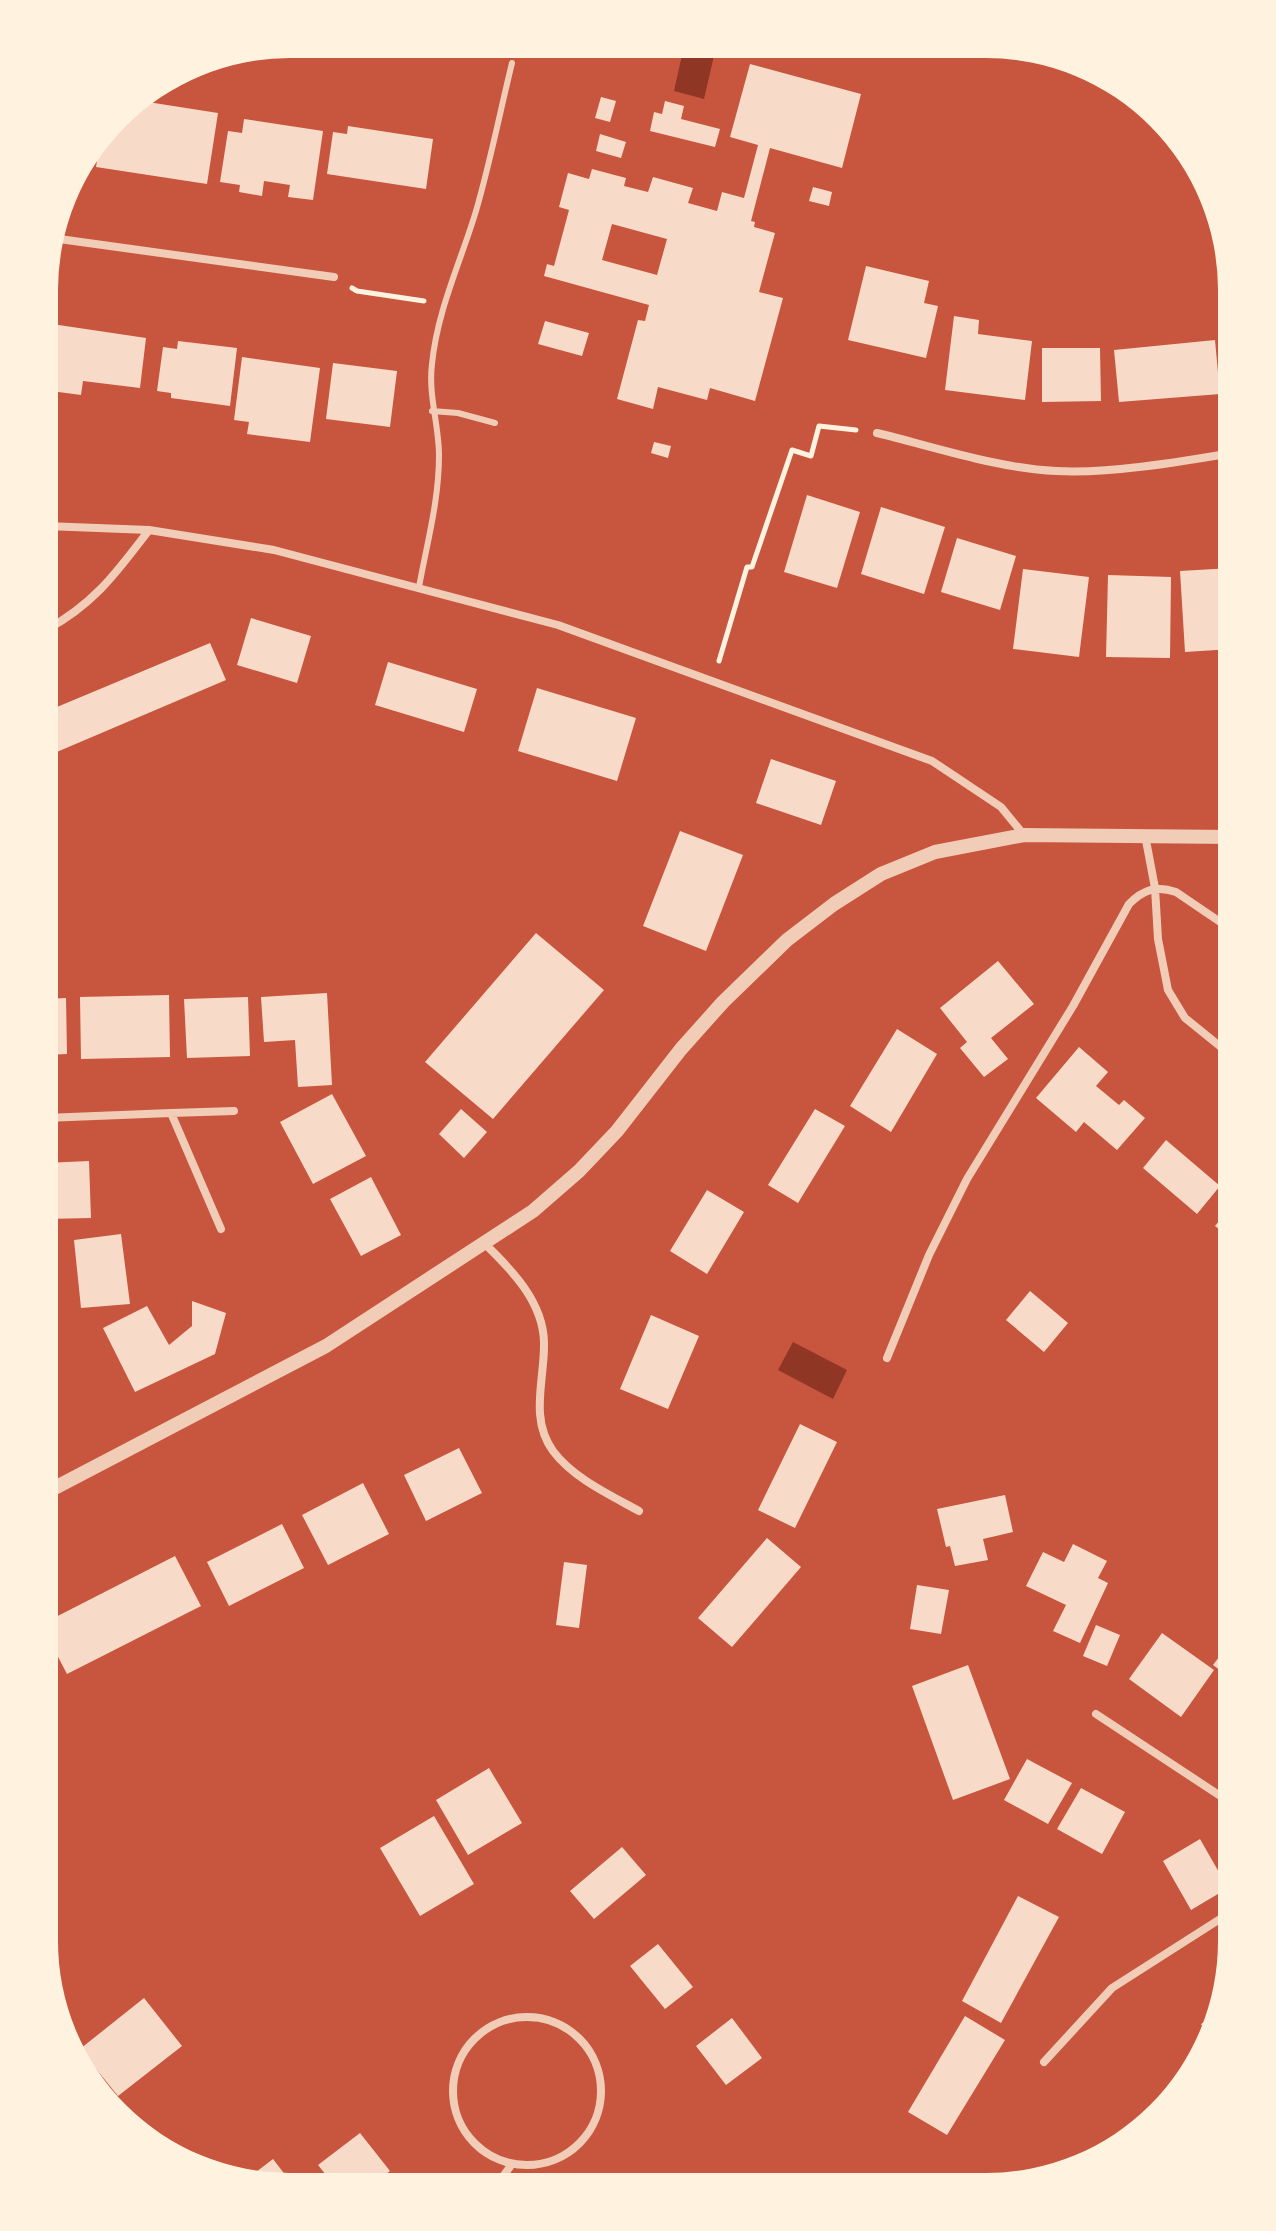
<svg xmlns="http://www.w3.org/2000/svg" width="1276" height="2231" font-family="'Golos Text',sans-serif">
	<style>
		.water { fill: #8f3625 }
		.building { fill: #f7dbc8; fill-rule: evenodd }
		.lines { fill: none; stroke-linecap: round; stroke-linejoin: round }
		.path { stroke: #fff3e0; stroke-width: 5 }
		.service { stroke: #f1ccb7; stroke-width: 6 }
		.minor { stroke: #f1ccb7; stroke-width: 8 }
		.tertiary { stroke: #f1ccb7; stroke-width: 14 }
	</style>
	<rect width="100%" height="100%" fill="#c8553d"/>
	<!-- water -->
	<path class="water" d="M684,46L716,47L704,99L674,91Z
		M793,1342L847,1370L833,1399L778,1370Z"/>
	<!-- building -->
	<path class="building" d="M750,64L861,94L842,168L770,148L751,221L755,222L754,227L775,233L759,292L783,298L755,401L710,388L707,400L658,387L653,409L617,399L638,320L645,321L649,305L544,276L547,264L554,266L569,210L559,207L568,173L589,179L592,169L626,178L624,186L648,192L653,177L693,188L688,203L717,211L722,192L744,198L758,145L730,137ZM612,224L667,239L657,275L602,260Z
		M601,97L616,101L610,122L595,118Z
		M135,100L218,113L207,184L96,167L100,142L112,125L120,126L122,113Z
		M665,101L684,106L681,119L720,129L715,147L650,131L654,112L662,114Z
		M244,119L323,131L313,200L288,197L290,185L264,181L262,196L239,192L240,185L220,182L228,131L242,133Z
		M348,126L433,139L426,189L327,174L333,132L347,134Z
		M600,134L626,142L621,158L596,151Z
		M813,187L832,192L829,206L809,201Z
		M866,266L929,281L924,303L938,306L926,358L848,340Z
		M954,316L979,320L978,334L1032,341L1025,400L945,390Z
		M545,321L589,333L582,356L538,344Z
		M52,324L146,338L140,388L83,381L81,395L51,391L54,370L46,369V362Z
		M1215,340L1220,394L1119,402L1114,350Z
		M178,341L237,348L230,406L171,398V393L157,391L163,347L177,349Z
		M1042,348H1100L1101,401L1042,402Z
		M242,357L320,368L310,442L247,434L249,422L234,420Z
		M333,363L397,371L390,427L326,419Z
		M654,442L671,446L668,458L651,453Z
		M807,495L860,512L837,588L784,572Z
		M881,507L945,527L924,594L861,574Z
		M957,538L1016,556L1000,610L941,592Z
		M1232,568V649L1185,652L1180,571Z
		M1023,569L1089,577L1079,657L1013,649Z
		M1108,575L1171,577L1170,658L1106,657Z
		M251,618L311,636L297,683L237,665Z
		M210,643L226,680L45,757V712Z
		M388,662L477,689L464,732L375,705Z
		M537,688L636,718L617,781L518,751Z
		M771,759L836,781L821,825L756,803Z
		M680,831L743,855L706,951L643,926Z
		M536,933L604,990L493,1119L425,1062Z
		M998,961L1034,1004L991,1038L1008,1059L984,1077L960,1048L967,1042L940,1008Z
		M327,993L332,1085L298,1087L295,1040L264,1042L261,997Z
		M169,995L170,1057L81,1059L80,997Z
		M248,997L250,1056L187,1058L184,999Z
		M66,998L67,1054L45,1055V999Z
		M897,1029L937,1054L891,1132L850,1106Z
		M1079,1047L1108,1072L1096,1086L1119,1105L1124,1100L1145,1118L1117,1150L1084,1122L1076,1132L1036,1098Z
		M332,1094L366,1156L313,1184L280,1122Z
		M461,1109L487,1132L464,1158L439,1134Z
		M815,1109L845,1126L798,1203L768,1185Z
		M1166,1140L1220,1186L1197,1214L1143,1168Z
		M89,1161L91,1218L45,1219V1163Z
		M371,1177L401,1235L361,1256L330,1199Z
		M707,1190L744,1212L707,1274L670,1251Z
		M1232,1205V1239L1215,1226Z
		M121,1234L130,1304L81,1308L74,1240Z
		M1030,1291L1068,1323L1044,1352L1006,1320Z
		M192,1301L226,1313L215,1354L135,1392L103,1328L147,1306L169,1345L192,1326Z
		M651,1315L699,1336L668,1409L620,1389Z
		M800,1424L837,1442L795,1528L758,1510Z
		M459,1448L482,1493L426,1521L404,1475Z
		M363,1483L389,1534L328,1565L302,1515Z
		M1005,1495L1013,1532L983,1539L988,1560L955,1566L950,1546L946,1547L937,1509Z
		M282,1524L304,1568L229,1606L207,1562Z
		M767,1538L801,1567L732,1647L698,1618Z
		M1073,1544L1107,1561L1098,1578L1108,1583L1080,1643L1053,1631L1066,1605L1026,1586L1043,1552L1064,1562Z
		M175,1556L201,1606L67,1674L44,1630V1623Z
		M564,1562L587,1565L579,1628L556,1625Z
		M917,1585L949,1590L941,1634L910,1629Z
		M1096,1625L1120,1635L1107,1666L1083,1656Z
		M1162,1633L1214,1670L1181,1717L1129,1679Z
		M1232,1640V1679L1213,1665Z
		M968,1665L1010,1779L953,1800L912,1686Z
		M1027,1759L1072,1783L1048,1824L1004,1800Z
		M489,1768L522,1823L468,1855L436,1800Z
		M1081,1788L1125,1812L1102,1854L1057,1829Z
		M434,1816L474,1884L420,1916L380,1848Z
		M1200,1839L1228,1888L1191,1910L1163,1861Z
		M622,1847L646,1875L594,1919L570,1891Z
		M1018,1896L1059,1917L1001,2023L962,2001Z
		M658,1944L693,1987L665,2009L630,1966Z
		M144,1998L182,2046L118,2096L80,2049Z
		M1219,2013L1213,2035L1210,2040L1201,2024Z
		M965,2016L1005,2040L947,2135L908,2112Z
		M732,2018L762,2058L726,2085L696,2046Z
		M360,2133L390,2171L372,2185H334L318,2165Z
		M273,2159L293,2185H257L244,2181Z"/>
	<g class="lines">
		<!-- path -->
		<path class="path" d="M352,288L357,291L424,301
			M719,661L747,567H752L792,450L811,456L819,426L856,430"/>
		<!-- service -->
		<path class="service" d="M432,411L458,413L495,423
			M419,587C427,543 439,501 439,455C439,425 428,395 432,364C437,311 461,261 476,211C490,163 500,112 512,63"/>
		<!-- minor -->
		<path class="minor" d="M52,238L334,277
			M877,433C935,447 996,468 1056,471C1107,474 1180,462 1232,453
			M46,526L149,530L274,550L558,625L932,761L1001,807L1024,835
			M46,630C95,603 116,573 149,530
			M1145,835L1155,888L1158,939L1168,990L1185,1018L1232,1056
			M171,1113L234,1111
			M45,1118L171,1113L221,1229
			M485,1244C512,1270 543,1302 544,1342C545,1379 529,1418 553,1451C573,1478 610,1495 639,1511
			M887,1358L929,1255L967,1179L1073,1006L1129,904C1143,890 1156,885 1176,892L1232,930
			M1096,1714L1231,1803
			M453 2091a74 74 0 1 1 148 0a74 74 0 1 1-148 0Z
			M1044,2062L1112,1988L1231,1912
			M496,2186L512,2164"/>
		<!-- tertiary -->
		<path class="tertiary" d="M45,1493L326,1346L533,1211L579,1171L617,1131L681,1049L723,1002L787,940L834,904L881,874L935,852L1024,835L1232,837"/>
	</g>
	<!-- crop -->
	<path d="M0 0H1276V2231H0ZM290 58H986A232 232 0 0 1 1218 290V1941A232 232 0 0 1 986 2173H290A232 232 0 0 1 58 1941V290A232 232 0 0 1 290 58Z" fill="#fff3e0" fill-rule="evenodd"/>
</svg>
